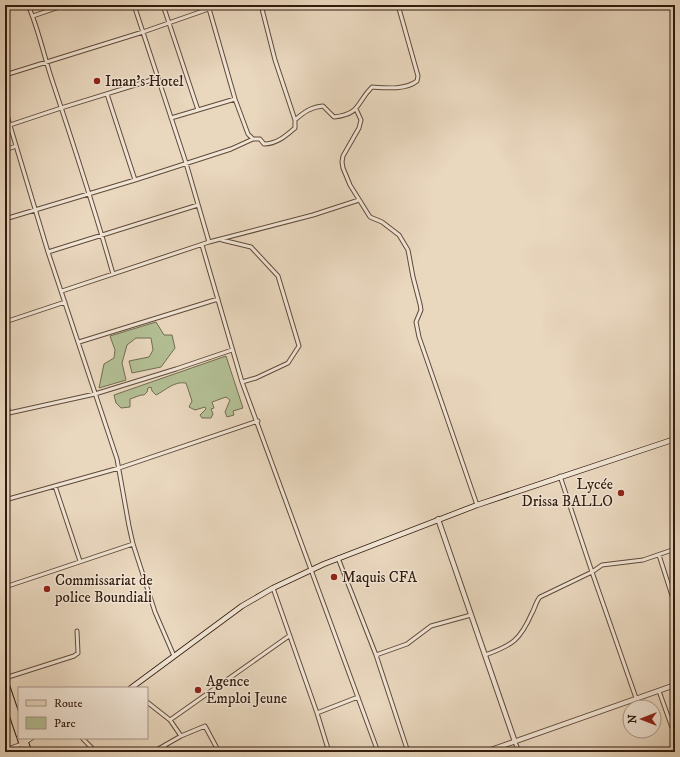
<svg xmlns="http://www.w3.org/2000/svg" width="680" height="757" font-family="'IM FELL DW Pica',serif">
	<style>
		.green { fill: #b3bf94; stroke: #726d51 }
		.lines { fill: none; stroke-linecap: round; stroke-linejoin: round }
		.minor-casing { stroke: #604a3a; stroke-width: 5 }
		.tertiary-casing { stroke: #604a3a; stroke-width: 6 }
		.secondary-casing { stroke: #321b0e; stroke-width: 6 }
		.primary-casing { stroke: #321b0e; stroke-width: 7 }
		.minor { stroke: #f1e5d5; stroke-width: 3 }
		.tertiary { stroke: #f1e5d5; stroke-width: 4 }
		.secondary { stroke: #f1e5d5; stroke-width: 4.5 }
		.primary { stroke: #e9d7be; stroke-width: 5 }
		.poi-dot { fill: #8f2418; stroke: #f1e5d5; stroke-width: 1.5 }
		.labels { text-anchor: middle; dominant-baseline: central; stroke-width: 3; stroke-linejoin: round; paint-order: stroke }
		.poi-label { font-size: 15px; fill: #321b0e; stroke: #f1e5d5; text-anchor: start }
	</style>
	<rect width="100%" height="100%" fill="#e9d7be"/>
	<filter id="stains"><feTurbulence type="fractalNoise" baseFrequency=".005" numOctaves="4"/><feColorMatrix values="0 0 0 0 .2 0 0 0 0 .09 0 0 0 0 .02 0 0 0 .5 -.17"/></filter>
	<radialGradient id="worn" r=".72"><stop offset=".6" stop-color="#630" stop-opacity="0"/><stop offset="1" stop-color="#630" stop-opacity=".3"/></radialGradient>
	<!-- green -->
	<path class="green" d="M156,322L164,335H172L175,348L161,367L132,373L129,361L149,357L153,350L151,338H136L127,345L122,363L126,380L99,388L104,364L114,358L115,350L110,336Z
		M226,356L243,408L233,411L234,415L227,417L225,412L230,400L226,397L212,402L214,408L211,409L213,414L211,418H202L200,415L206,409L205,407L195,410L189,407L192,401L186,383C174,381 166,390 156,395L152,391L151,387L148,388L147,392L144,395H141L130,399V407L121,408L116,403L114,395Z"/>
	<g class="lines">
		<!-- minor casing -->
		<g class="minor-casing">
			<path id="minor" d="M28,5C39,30 44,57 53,83C74,146 95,210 113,274
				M134,5L186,163L209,242
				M163,5L198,110
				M208,5L235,99L248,134L253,139
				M33,16L65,5
				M5,75L143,32L220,5
				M107,94L135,180
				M5,109L48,252L117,459L129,526L133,544L155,612L174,656
				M356,109L361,120L359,128L343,156L342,162L343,168L350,185L370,217L382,222L399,235L408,250L413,277L420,304L421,310L416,322L419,337L477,505
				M171,118L235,99
				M295,120C304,112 311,107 323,106L334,117C361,114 356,103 372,87C386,88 406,90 417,81L418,76L398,5
				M10,125L61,108L158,78
				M5,150L16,146
				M5,219L135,180L231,149L253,139H260L264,144C277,144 287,135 295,128V120L275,60L261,5
				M222,240L251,247L278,276L299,346L288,363L256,378L242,382
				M202,245L242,382L378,752
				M48,252L198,205
				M62,291L209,242L313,215L359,200
				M5,322L65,302
				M79,342L218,299
				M5,400L9,413
				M5,415L9,413L95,394L176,369L232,350
				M560,476L592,572L636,698
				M55,486L80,561
				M5,500L119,468L258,421
				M659,555L675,605
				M338,558L376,655L408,752
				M5,587L133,544
				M273,588L317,713L329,752
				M376,655L407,644L431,626L471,615
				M485,655C513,645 520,640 532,613C535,608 536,601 540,597L592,572L602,565L643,560L675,549
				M5,678L74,656L78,653L77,631
				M659,691L675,736
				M147,702L170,720L289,636
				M317,713L358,697
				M170,720L181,736
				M82,738L96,752
				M515,742L519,752
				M164,746L170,752
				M5,750L22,744
				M153,752L181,736L205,726L219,752"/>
		</g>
		<!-- tertiary casing -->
		<g class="tertiary-casing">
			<path id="tertiary" d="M438,519L515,742
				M485,752L675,685"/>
		</g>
		<!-- secondary casing -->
		<g class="secondary-casing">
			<path id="secondary" d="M131,688L242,606L273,588L324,564L477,505L675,439
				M26,741L31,738"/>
		</g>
		<!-- primary casing -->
		<g class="primary-casing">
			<path id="primary" d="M5,681L19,722
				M5,694L19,735
				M20,738L25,752
				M24,738L29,752"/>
		</g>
		<!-- minor -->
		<use href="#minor" class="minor"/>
		<!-- tertiary -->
		<use href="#tertiary" class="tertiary"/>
		<!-- secondary -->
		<use href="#secondary" class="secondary"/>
		<!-- primary -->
		<use href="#primary" class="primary"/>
	</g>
	<!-- markers -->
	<g class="poi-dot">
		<circle cx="97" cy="81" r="4"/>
		<circle cx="621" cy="493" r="4"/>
		<circle cx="334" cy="577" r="4"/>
		<circle cx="47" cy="589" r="4"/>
		<circle cx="198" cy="690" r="4"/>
	</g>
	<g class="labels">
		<!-- poi labels -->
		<g class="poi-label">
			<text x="105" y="81">Iman's Hotel</text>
			<text x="613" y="484" text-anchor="end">Lycée<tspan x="613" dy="17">Drissa BALLO</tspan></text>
			<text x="342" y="577">Maquis CFA</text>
			<text x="55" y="580">Commissariat de<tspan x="55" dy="17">police Boundiali</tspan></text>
			<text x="206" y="681">Agence<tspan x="206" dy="17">Emploi Jeune</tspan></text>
		</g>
	</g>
	<!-- margin -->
	<rect width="680" height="757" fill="none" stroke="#e9d7be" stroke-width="20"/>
	<rect x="6" y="6" width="668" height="745" fill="none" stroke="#321b0e" stroke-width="2"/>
	<rect x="10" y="10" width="660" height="737" fill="none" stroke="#321b0e"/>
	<!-- legend -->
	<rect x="18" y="687" width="130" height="52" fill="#f1e5d5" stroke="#a59485"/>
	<rect x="26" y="700" width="20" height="6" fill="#e9d7be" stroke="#a59485"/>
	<text x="54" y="707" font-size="12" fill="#321b0e">Route</text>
	<rect x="26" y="717" width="20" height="12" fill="#b3bf94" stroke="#a59485"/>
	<text x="54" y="727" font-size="12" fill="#321b0e">Parc</text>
	<!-- north arrow -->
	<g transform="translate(642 719) rotate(270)"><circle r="19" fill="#f1e5d5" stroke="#a59485"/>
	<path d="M0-3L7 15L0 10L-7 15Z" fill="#8f2418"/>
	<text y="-6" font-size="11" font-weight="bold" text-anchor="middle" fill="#321b0e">N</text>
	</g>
	<rect width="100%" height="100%" filter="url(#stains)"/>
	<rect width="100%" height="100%" fill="url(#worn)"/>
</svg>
